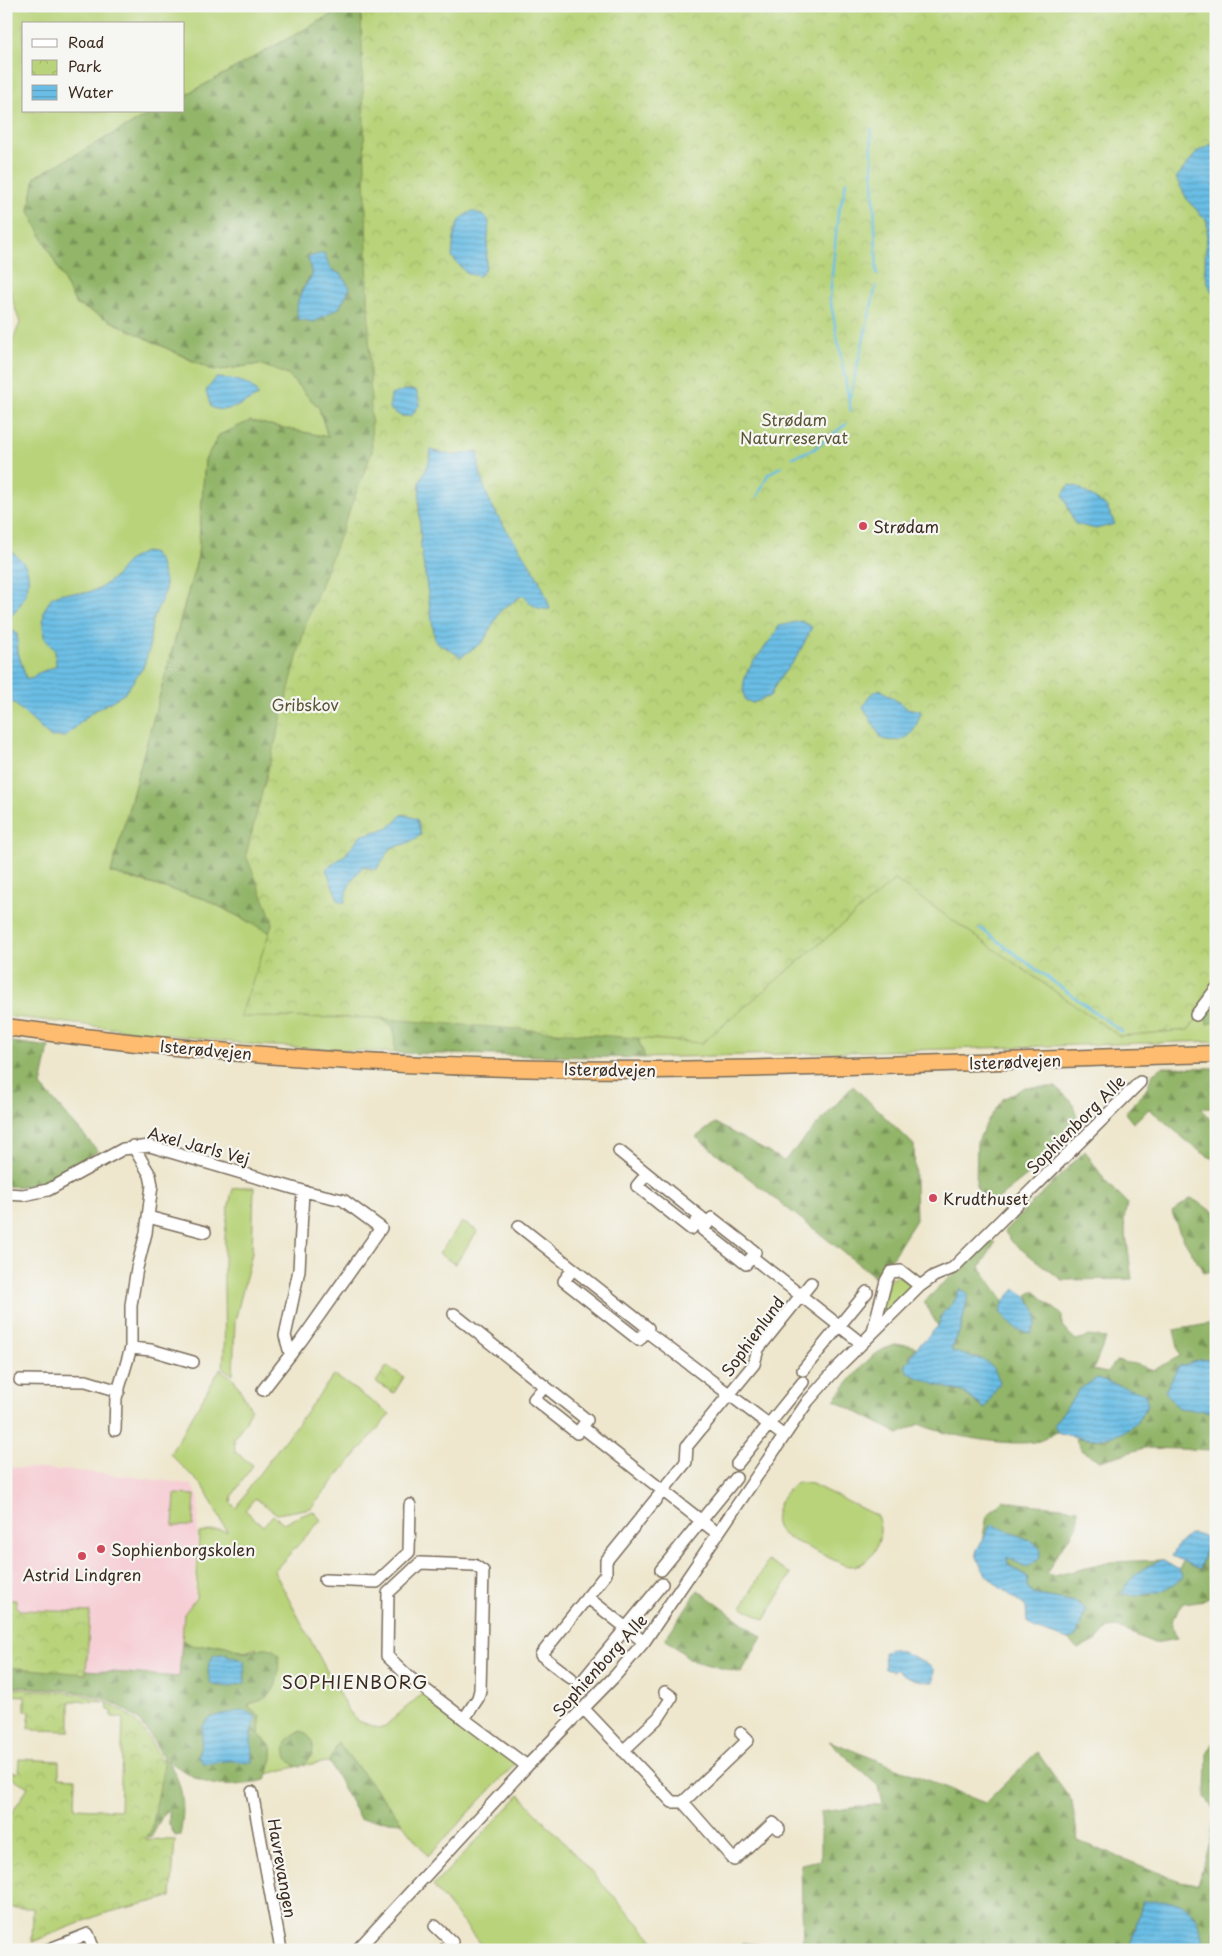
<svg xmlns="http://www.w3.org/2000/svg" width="1222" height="1956" font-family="'Playpen Sans',sans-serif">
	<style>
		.built { fill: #f6cfd5 }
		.green { fill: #b8d379; stroke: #7a7e4c }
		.forest { fill: url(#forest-firs); stroke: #667044; fill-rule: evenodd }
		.park { fill: url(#park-crowns); stroke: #7a7e4c }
		.water { fill: url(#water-rules); stroke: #527482 }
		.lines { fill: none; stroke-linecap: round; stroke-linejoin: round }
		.stream { stroke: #6abee6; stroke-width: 2.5 }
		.minor-casing { stroke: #7a6c5b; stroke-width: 14 }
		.highway-casing { stroke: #7a6c5b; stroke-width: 19 }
		.minor { stroke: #fff; stroke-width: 11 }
		.highway { stroke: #fdbc6f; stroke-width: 16 }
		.poi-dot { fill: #d1495b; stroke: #f6f6f2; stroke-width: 2 }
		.labels { text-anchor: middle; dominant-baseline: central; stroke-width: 4.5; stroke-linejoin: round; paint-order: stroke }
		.park-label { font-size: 16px; fill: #5a5435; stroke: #f6f6f2 }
		.poi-label { font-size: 16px; fill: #3b2a1e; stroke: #f6f6f2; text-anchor: start }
		.street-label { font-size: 16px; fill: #3b2a1e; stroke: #f6f6f2 }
		.neighbourhood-label { font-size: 18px; letter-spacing: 1px; fill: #3b2a1e; stroke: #f6f6f2 }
	</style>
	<defs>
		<pattern id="forest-firs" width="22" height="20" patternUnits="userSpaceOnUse" patternTransform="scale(1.25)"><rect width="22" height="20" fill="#92b569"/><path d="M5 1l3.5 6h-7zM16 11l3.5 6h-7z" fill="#789356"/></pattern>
		<pattern id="park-crowns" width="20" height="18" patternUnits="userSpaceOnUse" patternTransform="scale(1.25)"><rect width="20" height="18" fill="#b8d379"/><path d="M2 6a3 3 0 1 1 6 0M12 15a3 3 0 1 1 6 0" fill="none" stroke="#9fb568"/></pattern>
		<pattern id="water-rules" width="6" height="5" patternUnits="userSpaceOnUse" patternTransform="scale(1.25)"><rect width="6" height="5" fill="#6abee6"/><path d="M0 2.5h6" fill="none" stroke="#589bba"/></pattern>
	</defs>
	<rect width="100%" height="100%" fill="#f6f6f2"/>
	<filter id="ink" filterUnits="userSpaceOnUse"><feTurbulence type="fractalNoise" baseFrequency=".02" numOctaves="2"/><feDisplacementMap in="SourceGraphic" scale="10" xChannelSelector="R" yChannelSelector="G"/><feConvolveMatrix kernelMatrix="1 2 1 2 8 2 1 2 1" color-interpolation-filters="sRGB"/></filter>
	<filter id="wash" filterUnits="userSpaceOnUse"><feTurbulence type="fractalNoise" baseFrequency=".0096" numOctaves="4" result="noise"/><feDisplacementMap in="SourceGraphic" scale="20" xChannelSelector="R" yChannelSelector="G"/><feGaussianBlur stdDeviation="1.12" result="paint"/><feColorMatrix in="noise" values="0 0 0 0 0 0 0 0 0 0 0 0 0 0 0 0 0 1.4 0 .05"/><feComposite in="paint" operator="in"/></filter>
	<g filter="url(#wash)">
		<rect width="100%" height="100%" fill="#eee7cd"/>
		<!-- built -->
		<path class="built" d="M6,1467L90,1472L191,1484L199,1498L194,1600L186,1629L181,1679L6,1667Z"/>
		<!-- green -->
		<path class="green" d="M6,6H347L184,96V24H24V111H155L35,177L29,211L76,304L213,371L260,364L288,375L319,408L328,438L250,421L205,460L198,556L111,873L205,899L282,939L394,1028L395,1053L257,1045L6,1016V347L12,342L20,323L6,279Z
			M1216,357V1041L645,1058L628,1011Z
			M241,1187H254L252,1253L235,1321L233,1375L223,1368C228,1309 217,1246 233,1188Z
			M462,1222L478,1231L455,1264L439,1254Z
			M898,1275L910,1283V1288L879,1319L889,1281Z
			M220,1369L234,1379L251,1409L246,1421L234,1438L235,1452L253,1465L232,1496L231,1503L236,1508L247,1492L246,1491L334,1375L390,1414L311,1508L277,1514L255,1498L245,1510L263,1526L273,1515L283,1523L313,1511L321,1520L274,1571L347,1709L358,1721L378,1728L385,1726L424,1692L516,1763L428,1856L338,1743L329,1762L304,1765L313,1754L287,1758L296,1767L267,1774L272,1758V1747L259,1735L260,1717L249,1708L256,1648L245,1652L220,1645L194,1647L182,1640L184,1614L196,1598L199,1533L219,1530L227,1532L205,1489L170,1454Z
			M798,1482L812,1484L877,1516C887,1537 871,1572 844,1565L786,1537C782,1534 777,1529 776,1524C773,1510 785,1488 798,1482Z
			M175,1494L195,1495L193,1526H173Z
			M768,1561L791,1574L765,1620L742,1607Z
			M520,1795L663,1950H485L433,1886Z"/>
		<!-- forest -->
		<path class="forest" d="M347,6H925L628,1011L645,1058L395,1053L394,1028L282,939L205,899L111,873L198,556L205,460L219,435L250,421L328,437L319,408L288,375L260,364L214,371L76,304L29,211L35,177L155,111H184V96ZM331,269L342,275L300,292L312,276Z
			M1216,1000V1022L1207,1024L1205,1014Z
			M6,1041L49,1047L41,1086L98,1151C66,1171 46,1189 6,1186Z
			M1162,1067L1216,1068V1108H1201L1216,1127V1156L1213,1159C1188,1146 1171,1125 1149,1109L1133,1123L1125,1113L1146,1090L1153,1073Z
			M853,1086L914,1145L916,1220L891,1259L874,1276L696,1137L715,1123L784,1161Z
			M1025,1087H1056L1072,1102L1082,1132L989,1206L976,1186L977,1143L988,1120L1003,1099Z
			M1085,1151L1106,1182L1127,1203L1124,1220L1132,1279L1062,1280L1013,1243L1004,1231Z
			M1191,1198L1216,1213V1270L1204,1273L1179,1231L1172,1212Z
			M990,1238L995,1243L980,1267L1004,1301L1000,1312L1032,1302L1027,1295L1034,1291L1062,1315V1327L1076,1340L1089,1336L1106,1338L1093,1370L1107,1373L1116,1361L1135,1364L1154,1370L1180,1356L1174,1330L1214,1323L1216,1359L1200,1360L1214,1412H1216V1450L1144,1448L1100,1461L1082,1451L1075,1438L1105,1440L1136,1423L1148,1405L1080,1389L1054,1424L1057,1432C1051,1435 1045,1439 1039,1441C1014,1448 942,1435 919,1424L899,1434L834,1400C855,1376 880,1333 916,1347L909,1357L936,1385L963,1392L984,1409L979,1357L962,1356L951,1350L961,1328L968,1295L960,1289L954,1302L942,1314L938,1326L924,1302Z
			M1003,1500C1028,1506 1053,1505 1078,1509V1524L1056,1556L1047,1573L1054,1576L1111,1562L1162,1560L1150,1565L1182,1577L1179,1570L1183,1561L1200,1569L1208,1539L1216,1537V1594L1205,1600L1184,1603L1171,1621L1177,1639L1154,1643L1117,1627L1108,1628L1096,1641L1078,1649L1068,1640L1076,1635L1086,1610L1033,1594L1027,1587L1028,1577L1008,1565L1007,1557L1018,1563L990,1528L982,1541L987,1516Z
			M698,1590L762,1637L741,1673L693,1661L665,1639Z
			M182,1640C199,1651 202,1643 219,1645C227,1645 235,1650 242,1652C256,1654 266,1640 279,1655C278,1682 279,1697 249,1704V1708L260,1717L259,1735L272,1747V1758L266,1780C219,1790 206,1788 166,1759C183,1781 186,1808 180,1835L175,1836L169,1824V1812L165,1811L152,1836L149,1837L145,1834L163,1757C155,1744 147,1729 137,1719C102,1686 51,1690 6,1686V1664L179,1677Z
			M301,1731C320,1739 315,1763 296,1767L287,1758C283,1744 288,1736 301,1731Z
			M1216,1739V1950H1204V1946L1143,1901L1129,1950H743L742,1943L803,1949L801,1864L821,1860V1812L882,1804L878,1786L829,1741L985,1803L1037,1752L1072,1801L1078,1841L1180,1881L1198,1884L1211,1839L1215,1811L1206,1799L1207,1754Z
			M338,1743L402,1822L360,1819L329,1762Z"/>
		<!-- park -->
		<path class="park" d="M361,6H1216V994L1188,1030L1119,1036L895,880L702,1043L372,1018L240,1017L273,922L246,855L306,623L372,452Z
			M387,1366L404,1377L394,1393L376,1382Z
			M6,1600H16V1606L19,1610L90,1612L86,1674L6,1667Z
			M6,1688C49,1692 101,1688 134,1720C146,1732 155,1749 164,1764L152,1828L146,1839L175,1840L171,1897L102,1914L32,1942L33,1908H6V1814L10,1816L28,1787L9,1776L12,1772L18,1773L19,1759L59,1761V1777L76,1778L75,1808L120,1810L123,1718L112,1717V1711L108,1710L107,1702L70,1701V1731L33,1730V1728H28L30,1711H25V1696L6,1695Z"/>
		<!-- water -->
		<path class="water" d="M1216,142V200L1212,210L1216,223V299C1197,269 1209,252 1207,221L1188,201L1176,178L1198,151Z
			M473,211L486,217L489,222L486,267L480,276L467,274L452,257C454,239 453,218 473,211Z
			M324,253L331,269L342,275L350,288L339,308L314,322L298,319C294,302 302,289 312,276L308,257Z
			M216,378C229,378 254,381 258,396C245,403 225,415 211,407L206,391Z
			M405,390H416L420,404L411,416H401L389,409L391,395Z
			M431,450L454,456L478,451C479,519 535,549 550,609C536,610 531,605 523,595L501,610L483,642L461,657L435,641L421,548L419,505L420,482L429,462Z
			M1069,485L1078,487L1107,507L1115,524L1096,529L1075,524L1063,495Z
			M6,547C13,553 22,559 26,567C34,582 21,612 6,619Z
			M144,552L152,553L159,561L165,580V592L152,621L149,650L143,668L124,694L91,713L65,737H50L6,696V634L14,631L17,634L18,652L26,678L32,679L36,674L56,666L55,651L44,637L43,626L44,610L52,597L62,593H85L99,589L115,577L129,560Z
			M801,621L812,627L798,655L777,682L770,696L753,703L745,700C736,668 767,652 779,626Z
			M880,689L907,708L921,711C915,734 907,745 882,739L863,707L870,695Z
			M402,814L417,819L421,835L408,843L391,848L376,870L363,866C353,878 346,886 345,902H339L326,869L346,854L360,836L384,829L395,823Z
			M960,1288L968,1295L961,1328L951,1350C975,1362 988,1351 1000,1382L985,1409L963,1392L936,1385L908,1373L905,1366L917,1347L938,1326L942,1314L954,1302Z
			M1015,1289C1031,1297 1045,1315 1031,1333L1017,1330L1000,1312L1004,1301Z
			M1216,1359V1412L1178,1408L1165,1391L1179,1366L1200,1360Z
			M1097,1378L1145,1394L1148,1405C1143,1411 1140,1420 1134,1424C1110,1445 1084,1440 1057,1432L1054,1424L1080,1389Z
			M991,1524L1032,1541L1041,1549L1039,1559L1027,1568L1007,1557L1008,1565L1028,1577L1027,1587L1033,1594L1076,1602L1086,1610L1076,1636L1068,1640L1035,1629L1027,1622L1026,1607C1006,1590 981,1580 976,1552Z
			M1190,1534L1201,1535L1208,1539L1200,1569L1172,1556L1178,1545Z
			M1162,1560L1179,1570L1183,1577C1162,1595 1148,1596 1122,1594C1128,1576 1146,1566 1162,1560Z
			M891,1649C906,1653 923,1659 934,1670L933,1682C921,1682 904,1678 896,1668L893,1671L885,1669L884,1652Z
			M224,1654L244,1661L245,1683L230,1687L212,1685C207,1673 206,1666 214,1655Z
			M244,1711L254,1715L256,1719L251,1732L252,1762C244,1764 236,1760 227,1761C218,1761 213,1764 203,1763L198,1756L202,1742V1728L208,1719L221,1714Z
			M1143,1901C1172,1902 1191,1897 1200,1930C1202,1937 1204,1943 1204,1950H1129Z"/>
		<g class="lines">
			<!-- stream -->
			<path class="stream" d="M871,129L877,275
				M846,181L844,194L838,213L830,298L851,411
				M850,397L876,286
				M793,457L814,449L846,424
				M758,496L768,474L782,466
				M980,928L1122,1032"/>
		</g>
	</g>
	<g filter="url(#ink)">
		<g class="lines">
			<!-- minor casing -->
			<g class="minor-casing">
				<path id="minor" d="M1196,1015L1216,989
					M619,1151L708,1223
					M647,1174L637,1186L691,1229L700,1217
					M6,1194L23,1195L48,1190L123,1149L150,1146L303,1191L343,1200L381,1228L301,1341L263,1390
					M148,1217L205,1232
					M519,1226L648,1328L646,1331L784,1436
					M752,1257L746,1264L703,1230L712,1218L755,1252L752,1257L861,1343
					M573,1269L564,1281L639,1340L646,1331
					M454,1314L587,1420L582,1427L718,1534
					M873,1331L886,1281L891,1272L901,1271L920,1286
					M131,1348L151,1350L193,1362
					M290,1353L285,1336L299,1270L303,1191
					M803,1370L867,1292
					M20,1380L86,1381L119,1391
					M545,1386L534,1399L577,1433L582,1427
					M115,1430L116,1398L131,1348V1305L137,1268L146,1233L152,1185L150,1175L133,1146
					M737,1464L803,1382
					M661,1570L736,1478
					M325,1580L377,1582L409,1552L410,1505
					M587,1597L644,1642
					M571,1678L541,1655L606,1574V1561L686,1462L687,1446L754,1364L758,1349L811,1283
					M579,1685L662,1584
					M584,1709L672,1802H683L734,1860L773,1823L779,1829
					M464,1719L409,1677L387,1656L388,1593L420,1563L474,1565L483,1571L480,1690L478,1698L464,1719L527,1766
					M623,1751L659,1717L672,1697L665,1692
					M252,1792L281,1950
					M683,1802L748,1740L741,1733
					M435,1926L452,1942L444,1950
					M47,1950L88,1934L94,1950
					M357,1950L527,1766L615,1676L644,1642L808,1401L837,1368L920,1286L934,1276L953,1268L1140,1082"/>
			</g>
			<!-- highway casing -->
			<g class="highway-casing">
				<path id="highway" d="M6,1027C217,1056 431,1070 644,1070C835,1069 1025,1059 1216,1054"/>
			</g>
			<!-- minor -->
			<use href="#minor" class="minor"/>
			<!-- highway -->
			<use href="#highway" class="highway"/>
		</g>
	</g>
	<!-- markers -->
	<g class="poi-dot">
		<circle cx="863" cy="526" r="5"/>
		<circle cx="933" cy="1198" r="5"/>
		<circle cx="101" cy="1549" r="5"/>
		<circle cx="82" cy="1556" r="5"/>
	</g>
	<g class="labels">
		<!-- park labels -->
		<g class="park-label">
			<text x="794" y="419">Strødam<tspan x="794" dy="18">Naturreservat</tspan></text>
			<text x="305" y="704">Gribskov</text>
		</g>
		<!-- poi labels -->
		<g class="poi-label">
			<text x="873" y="526">Strødam</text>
			<text x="943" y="1198">Krudthuset</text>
			<text x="111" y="1549">Sophienborgskolen</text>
			<text x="82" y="1574" text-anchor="middle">Astrid Lindgren</text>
		</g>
		<!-- street labels -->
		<g class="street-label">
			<text transform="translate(206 1049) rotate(5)">Isterødvejen</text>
			<text transform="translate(1015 1061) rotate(-2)">Isterødvejen</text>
			<text transform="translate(610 1069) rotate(1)">Isterødvejen</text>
			<text transform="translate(1075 1124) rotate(-45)">Sophienborg Alle</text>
			<text transform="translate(199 1145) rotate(15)">Axel Jarls Vej</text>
			<text transform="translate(752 1336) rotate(-54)">Sophienlund</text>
			<text transform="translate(599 1665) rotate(-48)">Sophienborg Alle</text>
			<text transform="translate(283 1868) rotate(80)">Havrevangen</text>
		</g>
		<!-- neighbourhood labels -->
		<g class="neighbourhood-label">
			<text x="355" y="1681">SOPHIENBORG</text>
		</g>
	</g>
	<!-- margin -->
	<rect width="1222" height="1956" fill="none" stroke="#f6f6f2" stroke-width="25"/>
	<!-- legend -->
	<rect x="22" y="22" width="162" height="90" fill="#f6f6f2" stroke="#aba49d"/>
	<rect x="32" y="39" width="25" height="8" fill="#ffffff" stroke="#aba49d"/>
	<text x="68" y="48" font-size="15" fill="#3b2a1e">Road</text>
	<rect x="32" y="60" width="25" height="15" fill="url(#park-crowns)" stroke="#aba49d"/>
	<text x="68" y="72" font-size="15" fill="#3b2a1e">Park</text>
	<rect x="32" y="85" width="25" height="15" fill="url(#water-rules)" stroke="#aba49d"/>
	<text x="68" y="98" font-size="15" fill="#3b2a1e">Water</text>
</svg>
